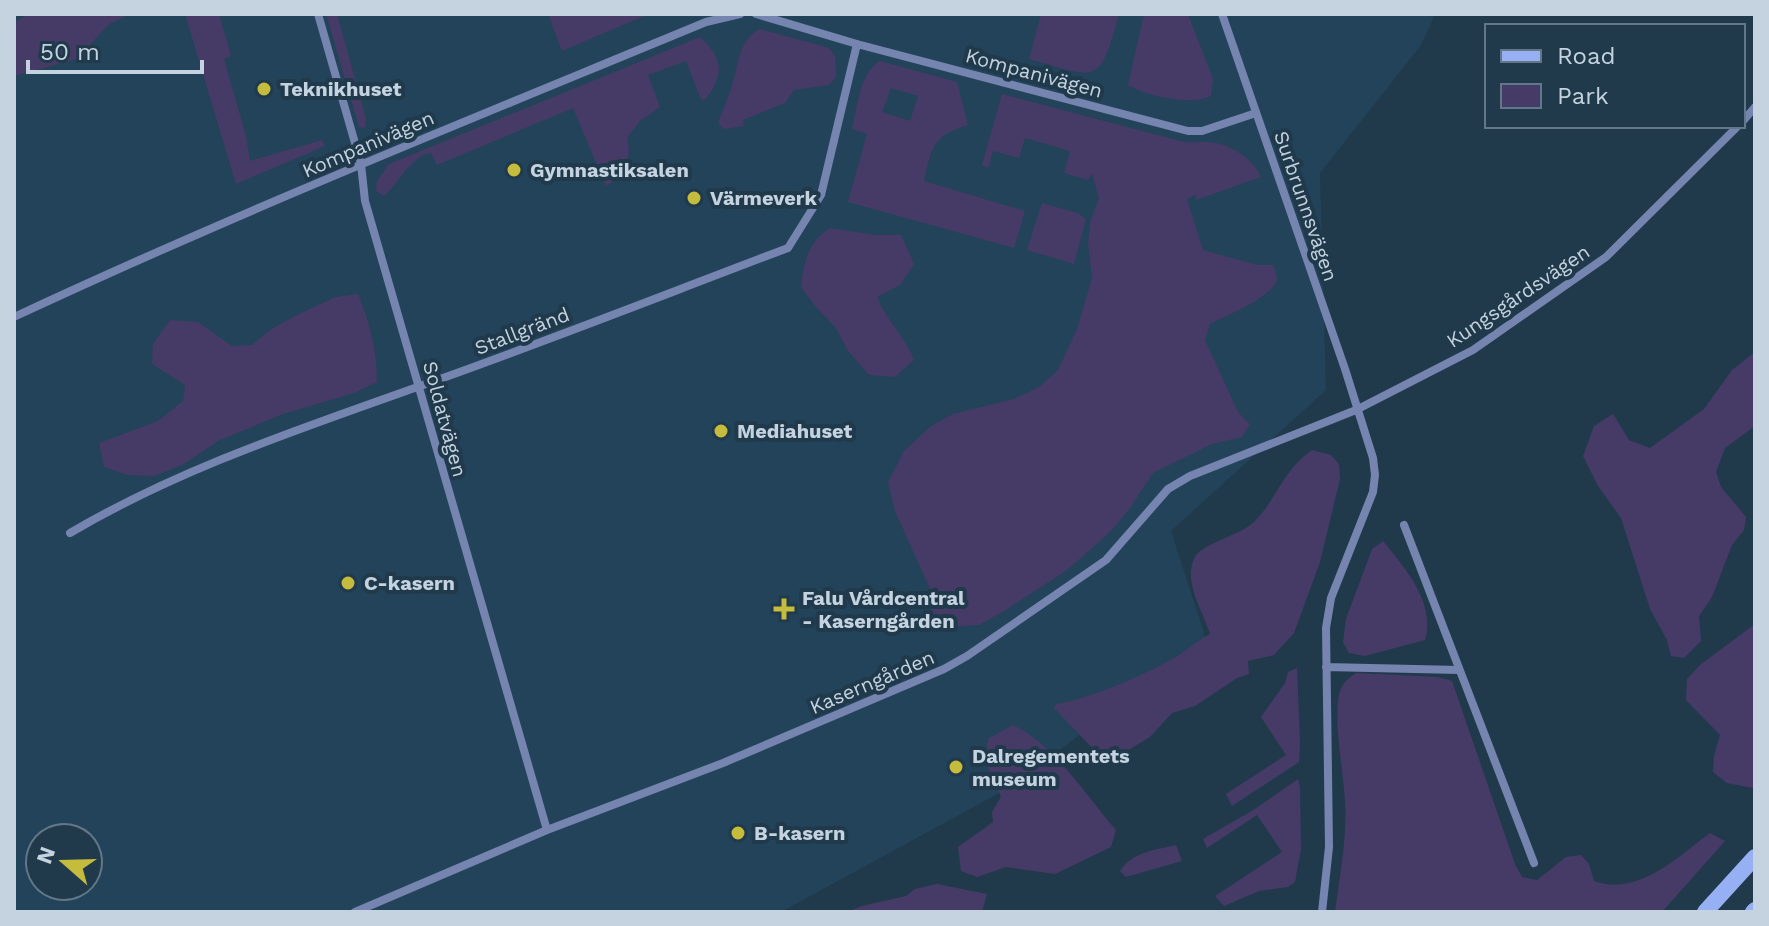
<svg xmlns="http://www.w3.org/2000/svg" width="1769" height="926" font-family="'Work Sans',sans-serif">
	<style>
		.built { fill: #22435a; fill-rule: evenodd }
		.green { fill: #463b66; fill-rule: evenodd }
		.lines { fill: none; stroke-linecap: round; stroke-linejoin: round }
		.minor { stroke: #7585af; stroke-width: 8 }
		.secondary { stroke: #97b0f3; stroke-width: 16 }
		.poi-dot { fill: #c5bc3d; stroke: #203a4c; stroke-width: 3 }
		.labels { text-anchor: middle; dominant-baseline: central; stroke-width: 8; stroke-linejoin: round; paint-order: stroke }
		.street-label { font-size: 20px; fill: #c4d3df; stroke: #203a4c }
		.poi-label { font-size: 20px; font-weight: bold; fill: #c4d3df; stroke: #203a4c; text-anchor: start }
	</style>
	<rect width="100%" height="100%" fill="#203a4c"/>
	<!-- built -->
	<path class="built" d="M14,14H1435L1421,45L1320,173L1326,390L1171,531L1206,639L1012,786L781,912H14ZM40,838H88V886H40Z"/>
	<!-- green -->
	<path class="green" d="M28,14H131L109,24L90,45L91,55L14,76V23Z
		M185,14H219L231,56L224,59L246,136L250,161L322,140L325,146L236,184Z
		M326,14H337L366,119L365,128L359,127Z
		M548,14H649L562,51Z
		M1041,14H1119C1099,88 1097,78 1029,59Z
		M1144,14H1188L1213,79L1211,96C1191,106 1146,96 1128,85Z
		M760,29L829,48L835,57L836,77L829,85L794,90L785,103L743,120L744,126L724,129L718,123C723,109 730,94 734,79C739,60 740,39 760,29Z
		M700,37C724,59 725,75 704,101L700,97L686,61L648,75L660,107L640,121L627,138C633,158 624,176 606,186L573,108L437,165L431,153C413,154 398,184 384,196L376,191L377,181L389,164Z
		M880,61L957,82L968,125C932,136 932,147 924,181L1025,211L1014,248L848,202L867,134L852,129C857,109 860,71 880,61ZM891,88L918,96L910,121L882,112Z
		M1002,94L1184,142C1194,143 1206,141 1216,143C1233,146 1255,161 1261,177L1196,200V194L1187,199L1203,250L1257,265H1273C1274,267 1277,276 1277,278C1276,296 1225,316 1210,324L1205,340L1238,412L1250,424L1242,437L1212,444L1153,473L1128,511L1108,534L1067,570L1004,611L979,625L949,627L932,620L930,589L895,511L888,482L904,451L931,426L953,414L1014,399L1039,387L1058,370L1077,329L1092,278L1088,243L1090,222L1099,198L1092,174L1088,180L1064,173L1070,151L1025,138L1019,158L993,151L988,168L982,165Z
		M1042,203L1078,213L1086,219L1074,264L1027,250Z
		M830,228L875,235H901L914,264L900,285L877,297C887,321 904,335 914,360L895,377L869,375L848,351L836,328L816,307L801,287C804,261 808,242 830,228Z
		M358,294C370,324 377,350 377,382L354,393L283,414L218,441L182,465L154,476L127,475L104,467L99,443L158,421L183,401L185,385L152,364L153,344L170,320L198,322L232,346L252,345L271,329L293,317L335,297Z
		M1755,352V426L1725,448L1716,472L1721,487L1746,517L1744,530L1732,545L1712,597L1699,616L1701,641L1684,658L1671,656L1667,640L1650,609L1621,518L1598,486L1583,456L1594,426L1613,414L1629,440L1650,448L1704,409L1732,370Z
		M1312,450L1331,455L1339,464L1340,479L1320,562L1294,633L1274,655L1248,661L1249,674L1237,678L1195,706L1172,713L1150,737L1117,757L1106,758L1099,755L1054,708L1056,704C1087,700 1152,672 1179,655C1189,648 1199,640 1210,634C1203,611 1182,580 1195,557C1203,543 1239,536 1254,522C1278,498 1282,471 1312,450Z
		M1383,541C1405,568 1436,603 1425,640L1365,656L1349,653L1343,642L1346,619L1372,549Z
		M1755,624V787L1753,788L1727,783L1713,772L1714,756L1720,735L1686,700L1687,679L1700,665Z
		M1297,668L1300,743L1299,762L1232,806L1226,794L1286,755L1261,717L1285,683L1288,672Z
		M1356,673L1438,677L1452,681L1515,864L1522,877L1537,880L1566,857L1581,855L1589,864L1594,881C1637,897 1678,857 1710,833L1725,841L1662,912H1335C1340,875 1347,839 1345,802C1344,773 1332,716 1340,691C1343,682 1349,678 1356,673Z
		M1013,725C1052,742 1088,798 1116,830L1111,847L1055,874L1006,867L977,877L961,871L958,847L993,822L992,812L1001,797C992,772 980,766 989,738Z
		M1298,779L1300,788L1301,849L1295,882L1288,887L1259,891L1224,906L1215,896L1282,852L1257,815L1207,848L1203,839L1255,809Z
		M1176,845L1182,861L1126,877L1120,871C1132,852 1155,850 1176,845Z
		M937,884L987,894L982,912H847L862,906L906,896L915,889Z"/>
	<g class="lines">
		<!-- minor -->
		<path class="minor" d="M318,14L361,164L365,201L547,830
			M756,14L857,44L1188,131H1202L1256,113
			M1222,14L1345,369L1373,458L1375,475L1373,492L1331,598L1326,628L1329,847L1322,912
			M1743,121L1755,107
			M14,317C241,211 474,118 706,22L740,14
			M1404,525L1534,863
			M70,533C180,468 303,428 423,385C545,342 666,294 788,248L821,195L857,44
			M1326,667L1459,670
			M355,912L547,830L723,763L944,669L967,656L1106,560L1168,489L1190,476L1356,410L1473,350L1606,257L1738,126"/>
		<!-- secondary -->
		<path class="secondary" d="M1705,912L1755,857
			M1753,912L1755,910"/>
	</g>
	<!-- markers -->
	<g class="poi-dot">
		<circle cx="264" cy="89" r="8"/>
		<circle cx="514" cy="170" r="8"/>
		<circle cx="694" cy="198" r="8"/>
		<circle cx="721" cy="431" r="8"/>
		<circle cx="348" cy="583" r="8"/>
		<path d="M780 597h8v8h8v8h-8v8h-8v-8h-8v-8h8z"/>
		<circle cx="956" cy="767" r="8"/>
		<circle cx="738" cy="833" r="8"/>
	</g>
	<g class="labels">
		<!-- street labels -->
		<g class="street-label">
			<text transform="translate(1034 73) rotate(15)">Kompanivägen</text>
			<text transform="translate(368 144) rotate(-23)">Kompanivägen</text>
			<text transform="translate(1306 206) rotate(71)">Surbrunnsvägen</text>
			<text transform="translate(1518 296) rotate(-34)">Kungsgårdsvägen</text>
			<text transform="translate(522 331) rotate(-21)">Stallgränd</text>
			<text transform="translate(445 419) rotate(75)">Soldatvägen</text>
			<text transform="translate(872 682) rotate(-23)">Kaserngården</text>
		</g>
		<!-- poi labels -->
		<g class="poi-label">
			<text x="280" y="89">Teknikhuset</text>
			<text x="530" y="170">Gymnastiksalen</text>
			<text x="710" y="198">Värmeverk</text>
			<text x="737" y="431">Mediahuset</text>
			<text x="364" y="583">C-kasern</text>
			<text x="802" y="598">Falu Vårdcentral<tspan x="802" dy="23">- Kaserngården</tspan></text>
			<text x="972" y="756">Dalregementets<tspan x="972" dy="23">museum</tspan></text>
			<text x="754" y="833">B-kasern</text>
		</g>
	</g>
	<!-- border -->
	<rect width="1769" height="926" fill="none" stroke="#c4d3df" stroke-width="32"/>
	<!-- legend -->
	<rect x="1485" y="24" width="260" height="104" fill="#203a4c" stroke="#627787" stroke-width="2"/>
	<rect x="1501" y="50" width="40" height="12" fill="#97b0f3" stroke="#627787" stroke-width="2"/>
	<text x="1557" y="64" font-size="24" fill="#c4d3df">Road</text>
	<rect x="1501" y="84" width="40" height="24" fill="#463b66" stroke="#627787" stroke-width="2"/>
	<text x="1557" y="104" font-size="24" fill="#c4d3df">Park</text>
	<!-- north arrow -->
	<g transform="translate(64 862) rotate(290)"><circle r="38" fill="#203a4c" stroke="#627787" stroke-width="2"/>
	<path d="M0-6L14 30L0 20L-14 30Z" fill="#c5bc3d"/>
	<text y="-12" font-size="22" font-weight="bold" text-anchor="middle" fill="#c4d3df">N</text>
	</g>
	<!-- scale -->
	<path d="M28 60v12h174v-12" fill="none" stroke="#c4d3df" stroke-width="4"/>
	<text x="40" y="60" font-size="24" fill="#c4d3df" stroke="#203a4c" stroke-width="6" paint-order="stroke">50 m</text>
</svg>
